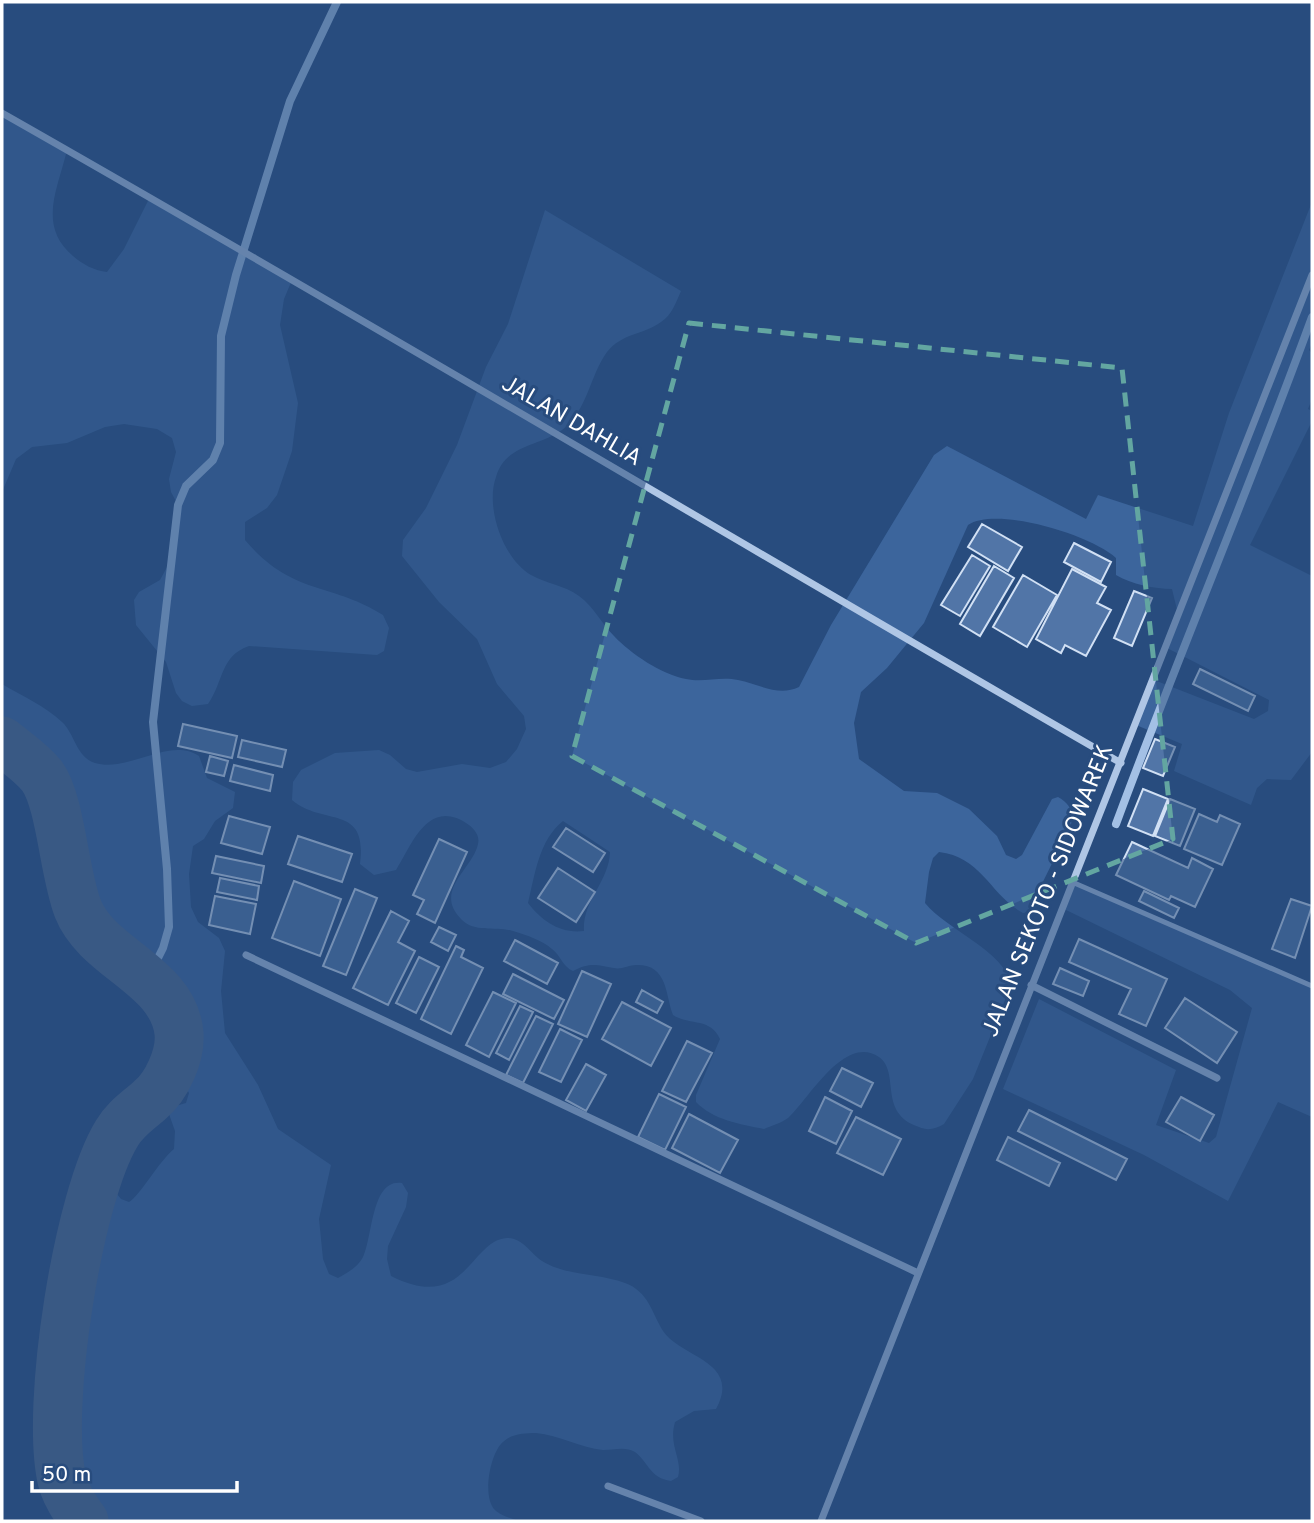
<svg xmlns="http://www.w3.org/2000/svg" width="1314" height="1523" font-family="Overpass,sans-serif">
	<style>
		.green { fill: #3c659c; fill-rule: evenodd }
		.lines { fill: none; stroke-linecap: round; stroke-linejoin: round }
		.stream { stroke: #a3c0e5; stroke-width: 8 }
		.river { stroke: #4f688c; stroke-width: 49 }
		.building { fill: #5175a7; stroke: #d1e0f4; stroke-width: 2 }
		.lane { stroke: #afc6e5; stroke-width: 5 }
		.street { stroke: #afc6e5; stroke-width: 7 }
		.marked { fill: none; stroke: #63a6a1; stroke-width: 5; stroke-dasharray: 14 9; stroke-linejoin: round }
		.labels { text-anchor: middle; dominant-baseline: central; stroke-width: 6; stroke-linejoin: round; paint-order: stroke }
		.street-label { font-size: 23px; fill: #fff; stroke: #284c7e }
	</style>
	<rect width="100%" height="100%" fill="#284c7e"/>
	<!-- green -->
	<path class="green" d="M2,113L67,150C58,189 37,225 73,256C82,264 95,271 107,272L124,249L150,197L292,280L284,299L280,325L298,403L292,451L277,495L267,508L245,522V540C292,596 331,582 383,615L389,628L384,651L377,655L249,646C220,656 224,681 208,704L192,706L182,701L176,693L166,662L136,625L134,600L139,592L160,580L173,556L178,505L171,492L169,479L176,452L172,438L157,429L124,424L105,427L67,443L32,447L16,459L2,492Z
		M1312,202V343L1309,350L1312,353V399L1308,409L1312,411V421L1250,545L1312,576V752L1291,780L1267,779L1257,788L1251,805L1174,771L1182,744L1136,725L1154,680L1254,719L1268,711L1269,700L1167,648L1179,618L1172,589C1155,589 1131,584 1116,575V558C1091,535 997,506 968,525L924,623L887,668L861,692L854,723L859,759L904,791L937,793L969,809L997,836L1006,855L1016,859L1022,855L1052,799L1058,797C1070,804 1073,810 1071,825L1028,912L1023,913C990,895 982,857 939,852L933,858L929,872L925,903C948,931 1005,951 1011,985L973,1079L944,1124C935,1129 928,1131 919,1127C877,1113 901,1073 879,1057C844,1033 807,1102 788,1118C781,1123 771,1126 764,1129C740,1124 713,1120 696,1102V1095L720,1039C710,1017 690,1026 673,1015C665,994 668,964 636,965C629,965 621,970 614,968C597,965 590,962 573,971C563,967 561,956 552,949C542,940 526,935 513,931C497,926 475,933 462,920C432,891 473,869 478,844C480,836 475,830 469,825C428,796 412,845 396,870L374,875L360,864C368,803 324,827 292,800L293,782L301,770L335,753L379,750L390,755L406,769L417,772L462,764L490,768L506,762L517,749L526,729L524,716L497,684L477,639L439,602L402,556L403,540L426,508L457,445L486,367L508,324L545,210L681,291C676,302 672,315 661,322C643,335 622,333 607,352C590,375 587,412 562,430C538,447 506,444 496,477C485,507 503,559 531,575C547,584 564,585 579,596C594,607 601,623 614,636C631,654 661,674 686,679C704,683 720,676 738,680C759,684 778,697 799,687L831,625L934,455L947,446L1086,519L1098,495L1193,526L1229,413ZM563,821L610,852C609,882 582,901 584,931C560,934 542,921 528,903C535,874 539,840 563,821Z
		M2,684C22,696 45,706 62,722C75,734 76,757 95,763C129,773 169,736 199,756L207,778L235,792L233,808L215,821L204,839L193,846L189,874L191,907L198,922L219,938L225,951L221,991L225,1033L258,1085L278,1129L331,1165L319,1219L323,1259L329,1274L338,1278C347,1273 358,1267 363,1257C373,1237 371,1178 402,1183L408,1193L406,1207L388,1246L387,1259L391,1276C466,1314 470,1240 507,1238C523,1238 530,1253 542,1261C566,1276 598,1273 625,1283C649,1292 651,1312 663,1331C681,1358 742,1361 716,1409L694,1411L675,1422C668,1446 683,1459 678,1477L671,1481C650,1478 649,1463 635,1452C626,1446 613,1450 603,1450C581,1448 559,1435 536,1433C524,1433 509,1434 501,1444C490,1456 482,1497 495,1510C500,1515 512,1519 519,1521H84C76,1511 68,1497 63,1484C40,1426 79,1233 99,1172L121,1199L129,1202C139,1197 159,1161 174,1149L175,1131L169,1114L172,1107L186,1103L189,1093L178,1074L179,1034L171,1008L147,980L89,930L78,909L43,778L2,741Z
		M1072,882L1312,986V1117L1278,1102L1228,1201L1144,1155L1003,1089L1039,999L1176,1070L1156,1125L1209,1143L1216,1137L1252,1008L1230,990L1062,908Z"/>
	<g class="lines">
		<!-- stream -->
		<path class="stream" d="M1116,824C1179,654 1250,487 1312,317
			M147,980L163,948L169,927L167,869L153,722L178,505L186,486L213,460L220,443L221,336L236,275L290,101L337,2"/>
		<!-- river -->
		<path class="river" d="M2,741C15,752 31,762 42,776C61,802 64,874 78,909C98,959 173,975 179,1033C181,1055 167,1086 150,1100C138,1111 126,1118 117,1133C78,1196 45,1407 62,1480C65,1493 76,1510 84,1521"/>
	</g>
	<!-- building -->
	<path class="building" d="M982,524L1022,547L1008,571L968,547Z
		M1074,543L1111,562L1101,582L1064,562Z
		M972,555L990,566L960,616L941,605Z
		M994,566L1014,578L980,636L960,624Z
		M1072,569L1106,587L1097,603L1111,610L1086,656L1065,645L1061,653L1036,639Z
		M1023,575L1057,595L1027,647L993,627Z
		M1134,591L1152,598L1132,646L1114,638Z
		M1200,669L1255,696L1248,711L1193,684Z
		M183,724L237,736L232,758L178,746Z
		M1155,739L1175,747L1163,776L1143,768Z
		M242,740L286,750L282,767L238,757Z
		M210,756L228,761L224,776L206,772Z
		M234,765L273,775L270,791L230,781Z
		M1143,789L1168,799L1153,836L1128,826Z
		M1170,799L1195,809L1180,846L1155,836Z
		M1199,814L1217,822L1220,815L1240,824L1222,865L1184,849Z
		M229,816L270,827L262,854L221,843Z
		M566,828L605,853L593,872L553,847Z
		M298,836L352,854L342,882L288,864Z
		M439,839L467,852L435,923L417,914L424,900L413,895Z
		M1132,842L1188,868L1192,858L1213,869L1195,907L1171,896L1169,900L1116,875Z
		M216,856L264,866L261,883L212,873Z
		M558,868L595,892L576,922L538,898Z
		M220,878L259,886L257,900L217,892Z
		M294,881L341,899L320,956L272,938Z
		M355,889L377,898L346,975L323,966Z
		M1144,891L1179,908L1174,918L1139,901Z
		M215,896L256,904L250,934L209,925Z
		M1291,899L1312,906L1295,958L1272,949Z
		M391,911L409,921L398,942L415,951L388,1005L353,988Z
		M439,927L456,935L448,951L431,942Z
		M1079,939L1167,979L1146,1026L1119,1014L1131,989L1069,962Z
		M515,940L558,963L547,984L504,961Z
		M456,946L464,950L461,957L483,968L451,1034L421,1019Z
		M419,957L439,967L416,1013L396,1003Z
		M1060,968L1089,981L1083,996L1053,984Z
		M582,971L611,984L587,1037L558,1024Z
		M513,974L564,1000L554,1019L503,994Z
		M642,990L663,1002L657,1013L636,1002Z
		M493,992L516,1003L489,1057L466,1045Z
		M1185,998L1237,1032L1217,1063L1165,1028Z
		M622,1002L671,1028L651,1066L602,1039Z
		M520,1006L533,1012L509,1060L496,1053Z
		M536,1016L553,1024L523,1083L506,1075Z
		M560,1029L582,1040L561,1082L539,1072Z
		M687,1041L712,1053L686,1102L662,1091Z
		M586,1064L606,1075L586,1111L566,1100Z
		M842,1068L873,1083L861,1107L830,1091Z
		M659,1094L686,1107L665,1150L638,1137Z
		M825,1097L852,1111L836,1144L809,1131Z
		M1181,1097L1214,1115L1200,1141L1166,1122Z
		M1029,1110L1127,1159L1116,1180L1018,1131Z
		M689,1114L738,1140L720,1173L672,1148Z
		M856,1117L901,1139L883,1175L837,1153Z
		M1008,1137L1060,1163L1049,1186L997,1160Z"/>
	<g class="lines">
		<!-- lane -->
		<path class="lane" d="M1072,882L1312,986"/>
		<!-- street -->
		<path class="street" d="M2,113C377,326 747,548 1121,763
			M246,955L918,1273
			M1031,985L1217,1078
			M608,1486L701,1521
			M821,1521L1312,275"/>
	</g>
	<!-- marked area -->
	<path d="M0 0H1314V1523H0ZM689,323L1122,368L1173,839L916,943L572,756Z" fill="#284c7e" fill-opacity=".55" fill-rule="evenodd"/>
	<path class="marked" d="M689,323L1122,368L1173,839L916,943L572,756Z"/>
	<g class="labels">
		<!-- street labels -->
		<g class="street-label">
			<text transform="translate(571 422) rotate(30)">JALAN DAHLIA</text>
			<text transform="translate(1049 891) rotate(-68)">JALAN SEKOTO - SIDOWAREK</text>
		</g>
	</g>
	<!-- border -->
	<rect width="1314" height="1523" fill="none" stroke="#ffffff" stroke-width="7"/>
	<!-- scale -->
	<path d="M32 1481v10h205v-10" fill="none" stroke="#ffffff" stroke-width="3.5"/>
	<text x="42" y="1481" font-size="21" fill="#ffffff" stroke="#284c7e" stroke-width="5" paint-order="stroke">50 m</text>
</svg>
